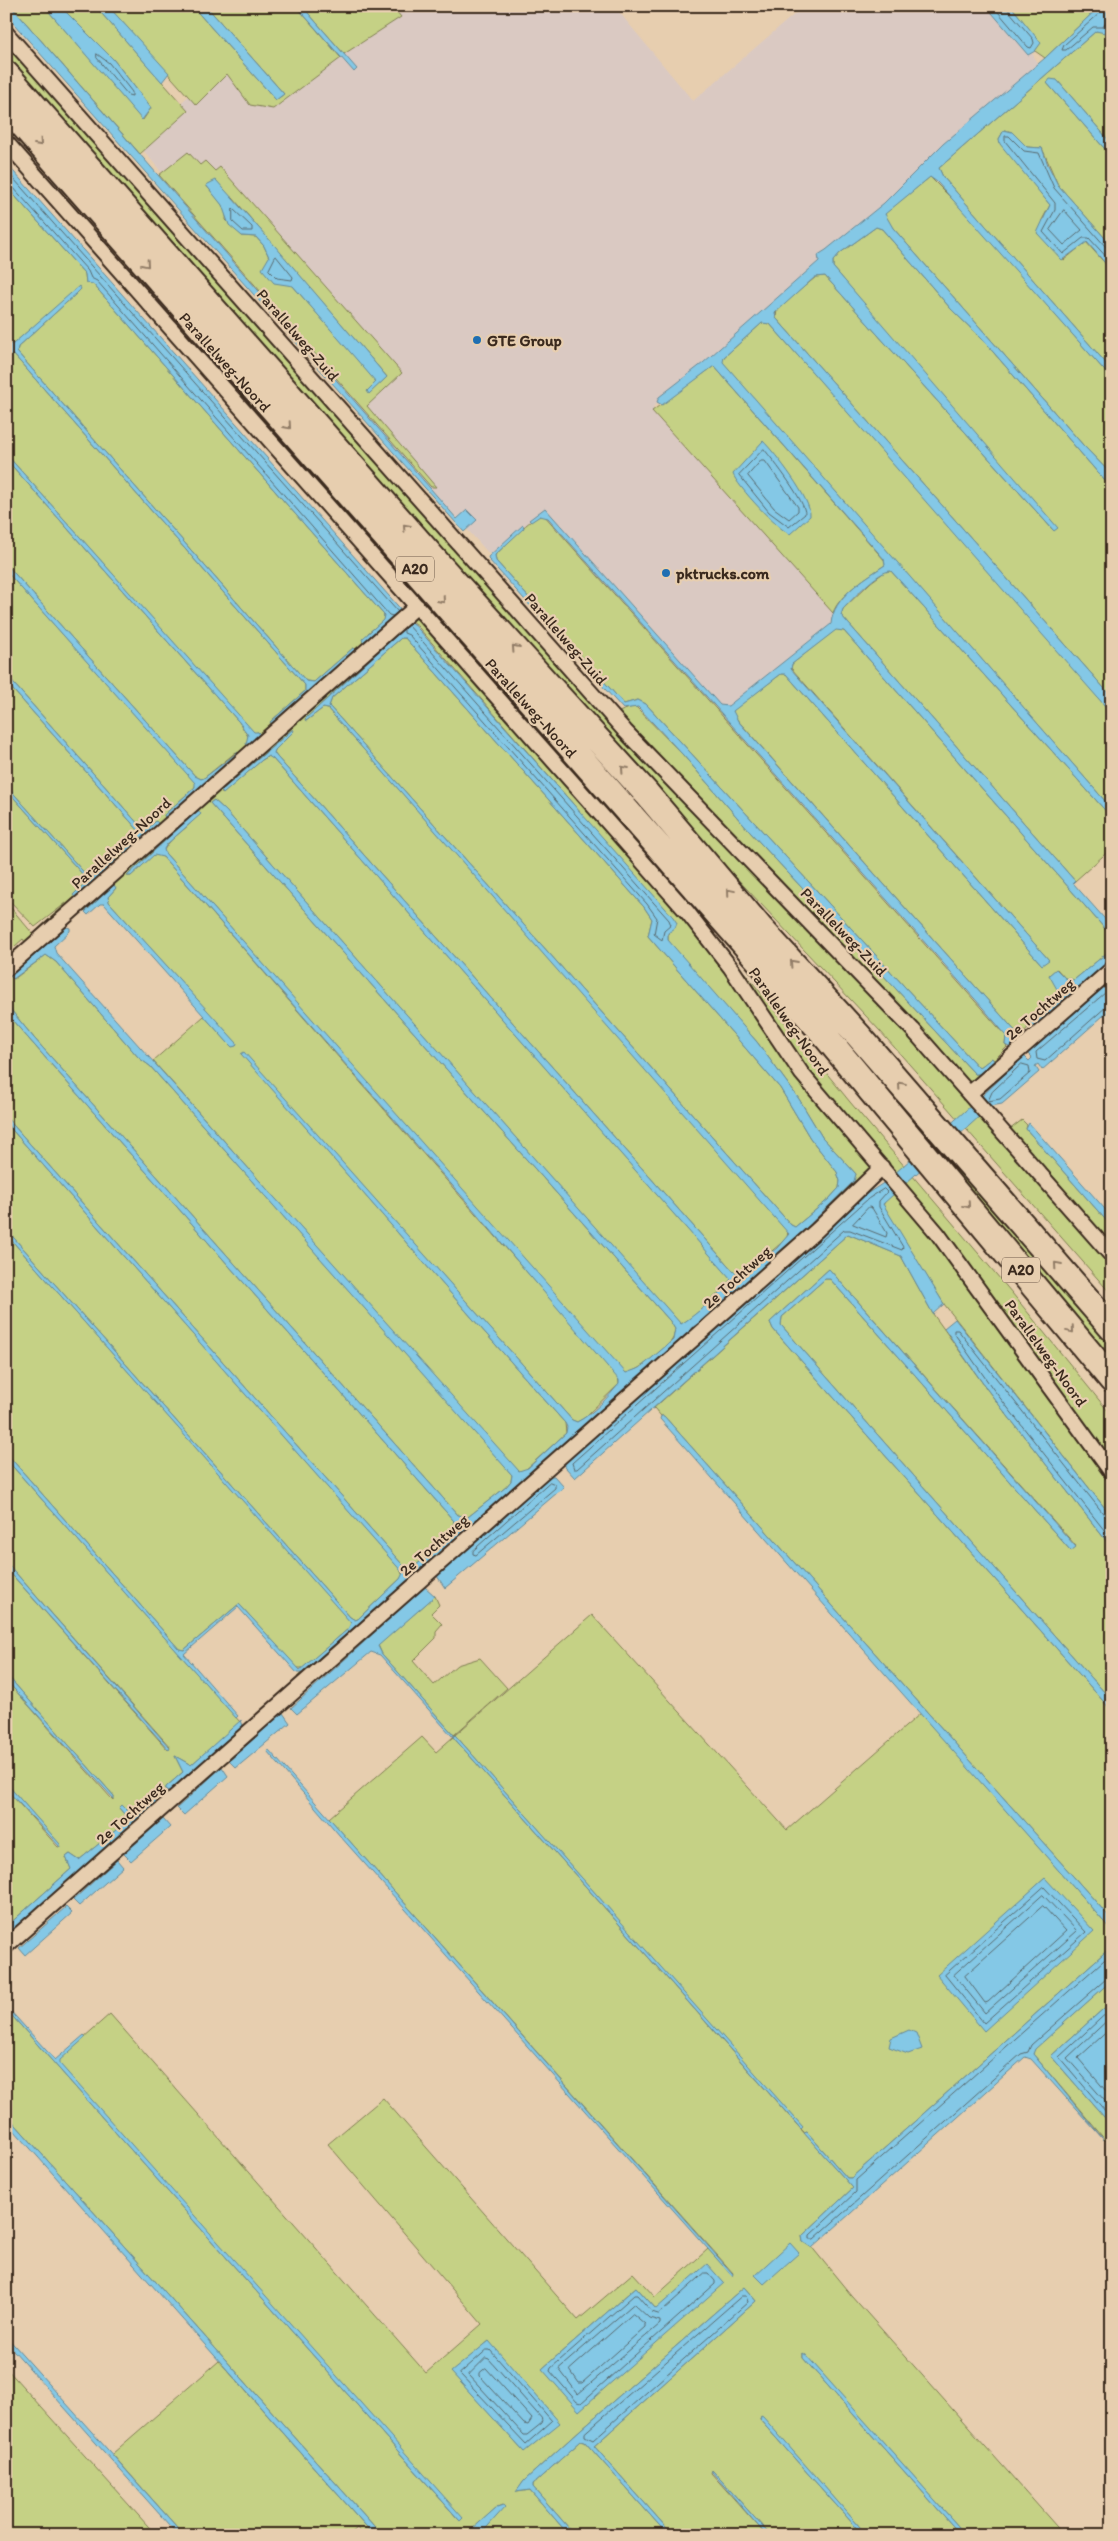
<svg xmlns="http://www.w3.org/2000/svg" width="1118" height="2541" font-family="Itim,sans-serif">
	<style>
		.built { fill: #dac9c2 }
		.green { fill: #c5d185; stroke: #807e52; fill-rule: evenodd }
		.water { fill: #84c8e6; stroke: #678996; fill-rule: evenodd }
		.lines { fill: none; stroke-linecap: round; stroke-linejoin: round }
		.shore { stroke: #58696e; stroke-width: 1 }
		.street-casing { stroke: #3b2a1e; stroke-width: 18 }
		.highway-casing { stroke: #3b2a1e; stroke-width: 29 }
		.street { stroke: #e7ceaf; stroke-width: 14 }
		.highway { stroke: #e7ceaf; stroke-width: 25 }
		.oneway { stroke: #917c66 }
		.poi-dot { fill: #1f6fb2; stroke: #e7ceaf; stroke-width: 2 }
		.labels { text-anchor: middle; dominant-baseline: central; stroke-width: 4.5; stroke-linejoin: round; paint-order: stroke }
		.shield { fill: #e7ceaf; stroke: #6f5b4a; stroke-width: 1 }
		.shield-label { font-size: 15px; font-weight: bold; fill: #3b2a1e }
		.street-label { font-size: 16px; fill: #3b2a1e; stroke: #e7ceaf }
		.poi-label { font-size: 16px; font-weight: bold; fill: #3b2a1e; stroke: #e7ceaf; text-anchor: start }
	</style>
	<rect width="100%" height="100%" fill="#e7ceaf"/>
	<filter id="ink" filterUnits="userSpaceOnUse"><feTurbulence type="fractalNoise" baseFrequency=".02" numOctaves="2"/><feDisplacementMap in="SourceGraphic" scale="10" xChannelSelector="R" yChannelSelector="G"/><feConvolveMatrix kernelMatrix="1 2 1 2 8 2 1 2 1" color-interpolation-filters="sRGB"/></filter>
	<g filter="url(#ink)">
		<!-- built -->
		<path class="built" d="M391,6H614L693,101L804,6H996L1015,26L1042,69L653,407L838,613L832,626L724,711L492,557L355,405L138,144L229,57L274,105Z"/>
		<!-- green -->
		<path class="green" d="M11,6H44L143,120L151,108L113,59L60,6H95L188,111L140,154Z
			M108,6H192L276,100L284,94L206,6H296L341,58L273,109L250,105L227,74L196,105Z
			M302,6H392L401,17L344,54Z
			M1011,6H1100L1045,58L1035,51L1040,43Z
			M1112,17V144L1057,80L1047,83L1112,157V246L1058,185L1042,148L1027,147L1012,132L1004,130L999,139L1050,205L1042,220L1064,260L1086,242L1112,271V370L943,177L939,168L1096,31L1105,32L1109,29Z
			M6,39L546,650L897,1019L1112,1265V1295L880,1031L655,791L6,58Z
			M6,87L951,1156L1112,1346V1367L6,97Z
			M188,152L200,165L205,161L215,171L220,167L402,373L367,406L436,487H431L159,175ZM206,185L233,198L387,377L369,393L367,391L377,382L293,286L269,257L264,246L256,237L242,236L226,220C228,206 213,195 206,185Z
			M930,177L964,211L1112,379V475L1083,445L886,220L885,213Z
			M6,186L85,274L86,283L93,284L384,615V620L368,633L366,641L390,620L394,621L6,966V958L25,942L23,939L6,954V902L33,934L66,903L35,927L6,897V789L85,877V883L73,895L75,897L116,860L114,858L88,877L6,785V682L139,831L138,837L123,851V853L159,824L156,821L146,830L140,826L6,675V571L196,783L195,787L164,815L165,818L236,752L204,778L201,779L195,776L6,564V459L239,722L249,738L258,732L254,733L6,454V356L14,355L305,685V691L270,722L355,649L353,648L314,682L306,681L17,352L18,347L78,292L80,287L13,344H10L6,350Z
			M876,227L882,229L951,309L981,338L1112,489V697L776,318L777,309L816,277L825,276L1054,531L833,267V261L840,253Z
			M762,323L770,324L1112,711V809L722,362L724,357Z
			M714,366L886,562L885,565C870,575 839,594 833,613L652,411Z
			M544,515L1006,1036L1005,1045L1007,1047L994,1060L992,1058L979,1068L646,704L638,700L624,704L496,561L495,555C507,545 530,516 544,515Z
			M886,571H891L1112,818V848L1075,881L841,615L843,609L871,582Z
			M418,617L681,911L805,1086L870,1163L871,1169L828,1217L300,1680L297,1677L300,1674L579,1432L689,1333L691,1328L708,1318C752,1278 799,1242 837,1197C844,1189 852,1184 856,1174L822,1137L799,1099L757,1042L675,950L668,940V933L573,804L411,619Z
			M399,627V633L305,719L306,721L323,708L328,709L788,1230L787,1238L744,1275L734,1272L277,757L274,753L275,750L293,729L221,791L222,794L262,760L269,756L273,759L728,1275L731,1279C725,1289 692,1319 681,1324L675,1318L226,811L214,800L210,803L670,1321L675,1329C674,1332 674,1338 672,1340C666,1349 636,1373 626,1373L614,1362L165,853L164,850C172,834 193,828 198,811L127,876H131L154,854L163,857L618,1376L619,1384L584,1418L577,1422L572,1420L244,1053L242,1054C350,1177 456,1301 565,1423L566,1433L524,1471H519L514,1467L153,1061L204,1016L232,1047L236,1043L109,902L108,897L116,888L114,886L85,912L82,909Z
			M836,629L844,631L1106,930L1112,934L1111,956L1108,952L1074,980L1065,978L1057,969L1049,975L1058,986L1057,994L1038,1010L1027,1023L1028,1028L1021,1034L1017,1033L733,715V711L737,707L781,674H786L1042,965L1048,959L791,668L792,664Z
			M401,638H405L644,907L652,919L648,936L780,1088L810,1138L837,1172L840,1181L839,1188L829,1199L795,1227L791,1225L329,706L332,698Z
			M635,706L683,755L750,832L975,1074H983L972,1082L964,1079L616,713Z
			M46,955L56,962L139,1058L150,1066L503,1464L512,1475L511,1481L506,1487L468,1517L458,1515L34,1038L6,1004V979L10,976L14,979Z
			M744,972L850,1102L1012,1293L1112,1416V1464L809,1076Z
			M6,1013L454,1521L453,1533L413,1568H406L401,1563L6,1117Z
			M1022,1120L1027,1125L1026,1129L1112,1227V1246L1009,1130Z
			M6,1123L400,1569L403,1576L358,1619L355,1620L350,1617L6,1229Z
			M894,1192L935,1237L1112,1481V1517L944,1304L883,1206L885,1201Z
			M6,1234L350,1621L351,1626L348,1629L303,1668H297L239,1604L184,1650L179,1649L6,1453Z
			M848,1234L901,1256L933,1314L989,1392L1112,1548V1701L781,1325L782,1317L825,1279H830L1071,1551L1076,1546L829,1269L770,1322L773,1329L1112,1711V1920L664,1416H661L654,1408Z
			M6,1459L240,1722L191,1765L175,1756L183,1772L166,1787V1790L135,1813L130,1814L122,1805L119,1808L125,1815L126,1822L79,1860L70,1854L66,1857L71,1869L6,1927V1898L11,1904L13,1897L6,1890V1789L58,1847L61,1846L6,1783V1680L111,1798L113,1800L114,1796L6,1674V1568L168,1750L170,1747L6,1562Z
			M435,1596L439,1605L431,1613L442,1624L436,1631V1638L413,1661L434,1685L457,1665L480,1658L507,1688L454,1735L382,1654L378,1645Z
			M592,1615L787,1830L921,1713L1112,1931V1946L851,2178H847L807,2132L805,2133L801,2129L802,2127L455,1735ZM1044,1879L984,2031L1006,1914Z
			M422,1737L436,1752L453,1737L853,2188L802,2236L803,2242L810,2245L851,2295L1064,2535H966L803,2353V2358L961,2535H867L761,2416L760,2420L863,2535H770L712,2470L711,2473L766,2535H673L594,2446L756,2301L744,2287L580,2430L524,2481L517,2492L530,2490L569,2535H480L502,2505L497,2507L472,2530L470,2535H382L6,2114V2009L460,2521L56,2062L110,2014L426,2373L482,2324L328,2144L383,2098L578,2320L633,2273L655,2297L708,2249L732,2275L733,2273L329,1818ZM636,2287L656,2309L542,2369ZM489,2341L524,2452L452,2372Z
			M1112,1980V2001L1051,2056L1112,2126V2148L1033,2054L1034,2049Z
			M219,2361L374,2535H363L357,2528L349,2535H184L112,2454Z
			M6,2368L156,2535H11L6,2530Z
			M581,2441L585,2442L668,2535H575L533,2487V2484Z"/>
		<!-- water -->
		<path class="water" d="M6,6H11L457,519L467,510L477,520L464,532L6,15Z
			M44,6H60L113,59L151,108L142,120Z
			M95,6H108L169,73L162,82Z
			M192,6H206L284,94L276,100Z
			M296,6H302L357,69L354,72Z
			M986,6H1011L1041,43L1035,51L1028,55Z
			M1100,6H1112L1109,29L1105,33L1096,31L939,168L943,177L1112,370V379L937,182L930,177L885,214L893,228L1083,445L1112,475V489L981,338L951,309L882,229L876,227L840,253L833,261V267L1058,528L1054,531L825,276L815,277L775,313L776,318L1112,697V714L770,324L762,323L724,357L723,362L1112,809V818L891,571C877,571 853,599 843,609L841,615L1075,881L1073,883L1112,927V934L1106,930L844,631L836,630L792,664L791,669L1049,960L1042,965L786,674H781L733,711L738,721L1017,1033L1021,1034L1022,1037L1011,1048L1005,1045L1006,1035L982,1007L548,518L540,516L531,522L529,520L545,508L720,705L728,706L831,624C833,597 864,579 885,565L884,559L714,366L662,405L657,402L659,397L703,363L819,261L818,255L826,250L884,203L943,144L1045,58Z
			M1050,79L1057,80L1112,144V157L1047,83Z
			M1004,130L1012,132L1027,147L1042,148L1048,165L1058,185L1112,246V271L1087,242L1062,260L1037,233L1050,205L1000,144L999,139Z
			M6,163L673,917L677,923L675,928L668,933V940L757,1042L799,1099L822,1137L856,1174L854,1181L787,1247L708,1318L691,1328L689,1333L302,1673H297L238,1607L184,1654L238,1716L236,1718L6,1459V1453L179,1649L184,1650L239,1604L300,1670L348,1629L351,1623L6,1234V1229L350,1617L355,1620L358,1619L400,1579L403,1573L6,1123V1117L401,1563L406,1568H413L453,1533L454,1521L6,1013V1004L34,1038L458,1515L468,1517L506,1487L511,1481L512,1475L150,1066L139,1058L56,962L46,955L13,979L10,976L67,927L70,928V931L54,946L56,953L519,1471L528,1468L566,1433L567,1427L565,1423C456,1301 350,1177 241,1054L244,1052L572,1420L577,1422C593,1414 608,1397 619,1384V1380L466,1201L163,857L154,855L131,876H127L198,810L201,814L167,844L164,849L165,853L626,1373L640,1368L673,1340L675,1329L670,1321L210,803L214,800L226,811L681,1324C691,1319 726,1289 731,1279L273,759L268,756L262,760L223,794L221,791L293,729L294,731L275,750L274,753L277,757L734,1272L744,1275L777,1248L789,1234L328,709L323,708L306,721L305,719L399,633L394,621L390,620L363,642L362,639L383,620L384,615L93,284L86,283L85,274L6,186ZM401,638H405L644,907L652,919L648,936L780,1088L810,1138L837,1172L840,1181L839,1188L829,1199L795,1227L791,1225L329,706L332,698Z
			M216,180L275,246L387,377L369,394L367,391L376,382L293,286L274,283L262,269L269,257L264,246L256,237L242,236L229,225L222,205L206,185Z
			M79,286L81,289L78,292L18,347L17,352L306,681L314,682L353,648L356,649L354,653L272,725L270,722L305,691V685L14,355L6,356L10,344H13Z
			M763,441C775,453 812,500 810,516L790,534C778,530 737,486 733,474Z
			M6,454L254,732H258L260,734L248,745L246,744L248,735L239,722L6,459Z
			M523,525L524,528L495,555L496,561L624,704L638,700L646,704L979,1068L992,1058L995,1062L983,1074H975L750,832L683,755L638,707L623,709L489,560L488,557Z
			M6,564L195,776L201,779L204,778L238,752L236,756L165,818L164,815L195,787V783L6,571Z
			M6,675L140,826L146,830L156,821L159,824L125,854L123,851L138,837L139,831L6,682Z
			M6,785L88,877L114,858L116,860L75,898L73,895L85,883V877L6,789Z
			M114,885L116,888L108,897L109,902L237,1043L236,1046L232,1047L228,1043L104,904H100L88,915L85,912Z
			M1108,952L1112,959L1083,987L1033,1029L1028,1028L1027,1023L1058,991L1049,975L1056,969L1065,978L1074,980Z
			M1112,980V1008L1042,1070L1038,1064L1035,1066L1039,1072L1002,1104L991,1106L883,1204L944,1304L933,1314L901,1256L848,1234L575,1478L565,1467V1462L865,1195L885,1182L982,1096L1024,1056L1029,1061L1032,1058L1027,1053Z
			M1029,1123L1112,1217V1227L1026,1129Z
			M829,1269L1076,1547L1071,1551L830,1279H825L782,1317L781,1325L1112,1701V1711L773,1329L770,1322Z
			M955,1319L1112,1517V1548L989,1392L944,1328Z
			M661,1416H664L1112,1920V1931L660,1419Z
			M549,1476H554L564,1487L445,1588L437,1576Z
			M6,1562L170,1748L169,1750L6,1568Z
			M425,1587L435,1596L378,1646L382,1654L454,1735L452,1736L380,1655L371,1652L297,1714L291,1708Z
			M6,1674L114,1796V1799L6,1680Z
			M283,1713L290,1723L236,1768L229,1761Z
			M241,1720L243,1726L169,1791L166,1790V1787L183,1772L175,1756L191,1765Z
			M455,1735L803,2127L801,2129L453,1737Z
			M269,1750L733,2274L732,2276L340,1836L267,1751Z
			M222,1767L228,1776L184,1815L177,1808Z
			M6,1783L60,1844L61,1848L6,1789Z
			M156,1796L155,1804L6,1936V1927L71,1869L66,1857L70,1854L79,1860L126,1822L125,1815L119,1808L122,1805L130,1813L139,1811Z
			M163,1819L170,1827L131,1861L124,1854Z
			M117,1860L123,1867L79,1906L73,1900Z
			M1045,1878L1094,1931L984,2031L937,1975Z
			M66,1907L72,1913L25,1955L19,1948Z
			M1112,1946V1980L1035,2049L1033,2054L1104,2140L1031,2059L1025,2057L812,2248L803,2242L802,2236L853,2188L804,2133L807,2132L847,2178H851Z
			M1112,2001V2126L1051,2056Z
			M6,2006L55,2060L84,2035L86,2037L60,2060V2064L463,2518L460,2521L6,2009Z
			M909,2030L916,2033L922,2049L908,2054L889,2047L891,2038Z
			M6,2114L382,2535H374L6,2121Z
			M790,2243L799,2253L764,2284L755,2275Z
			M707,2264L724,2283L579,2411L542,2369L636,2287L656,2309Z
			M744,2287L756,2301L594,2446L673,2535H668L585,2442L581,2441L533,2484V2487L575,2535H569L530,2490L516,2492L524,2481L580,2430Z
			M6,2336L184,2535H178L6,2342Z
			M489,2341L560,2423L524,2452L451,2372Z
			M803,2353L806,2355L966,2535H961L803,2358Z
			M761,2416L763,2417L867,2535H863L760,2420Z
			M711,2471H713L770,2535H766Z
			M503,2505L505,2507L480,2535H470L471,2530L497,2507Z"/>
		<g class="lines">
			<!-- shore -->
			<path class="shore" d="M993,6L1028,47L1031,48L1034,43L1033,39L1009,11L1008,6
				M1103,6L1101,12L1064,45L1062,50H1066L1093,27H1103L1107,21L1112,20
				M97,54L109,63L132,92V96L128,95L97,58Z
				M6,170L398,612
				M6,184L12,186L88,271L91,278L97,281L389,615L393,616
				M233,209L252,227V231H243L233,222Z
				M1064,210L1082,230L1064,245L1050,230Z
				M1112,249L1106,247L1054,188L1039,153L1024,151L1009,136H1005V141L1055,203V210L1043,232L1063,254L1083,238H1089L1112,263
				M276,256L293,277L292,280L277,278L269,270Z
				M764,449C773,460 806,502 805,514L789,527L769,512L739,475Z
				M761,461H765L798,507V511L789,519L774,508L748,476Z
				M404,629V633L409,635L647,904L657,918L654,934L662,940L664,931L671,925L669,920L408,625
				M1112,987L1036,1052L1037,1059L1045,1061L1107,1006L1112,1004
				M1022,1064L1029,1066L1030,1073L1000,1099L988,1101L992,1092Z
				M884,1189L887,1192L879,1201V1207L903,1247L902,1250L850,1230H844L577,1469H574L572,1463L868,1199Z
				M869,1207L872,1208L887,1233L886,1237L853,1224Z
				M550,1482L555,1484V1488L476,1555L473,1554V1551Z
				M1112,1519L1106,1517L958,1330H954V1333L993,1389L1112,1540
				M1044,1887L1086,1932L984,2023L945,1975Z
				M1043,1895L1077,1931L985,2013L954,1975Z
				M1043,1906L1066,1931L988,2002L985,2003L965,1976Z
				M1112,1953L856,2180V2192L810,2235V2239H814L1021,2054L1028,2052L1031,2045L1106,1979L1112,1977
				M1112,2008L1059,2057L1112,2119
				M1112,2016L1067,2058L1112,2109
				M1112,2027L1078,2058L1112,2098
				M705,2273H708L715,2281V2284L581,2403L577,2402L550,2371L551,2368L634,2295H637L652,2312L658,2314Z
				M742,2296H746L748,2302L593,2440L585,2436V2433Z
				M634,2304L649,2318L660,2321V2324L578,2394L559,2369Z
				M633,2314L645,2324V2327L582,2383H579L570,2370Z
				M487,2350H490L552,2421L526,2444L460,2374Z
				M486,2358L489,2359L543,2420L542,2423L527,2435H524L469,2375Z
				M486,2368L532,2419L528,2425L524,2424L480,2376V2373Z"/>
			<!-- street casing -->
			<g class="street-casing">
				<path id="street" d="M6,33L625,731L913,1030L1112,1256
					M6,142L688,913L731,968L802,1074L938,1234L1112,1473
					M6,969L417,606
					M969,1094L1112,969
					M6,1946L817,1230L882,1167"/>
			</g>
			<!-- highway casing -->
			<g class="highway-casing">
				<path id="highway" d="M6,74L441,567L647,794L761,929L858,1035L1112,1328
					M6,106L822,1032L1112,1380"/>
			</g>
			<!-- street -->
			<use href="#street" class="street"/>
			<!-- highway -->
			<use href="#highway" class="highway"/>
		</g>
		<!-- one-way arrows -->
		<defs><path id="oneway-chevron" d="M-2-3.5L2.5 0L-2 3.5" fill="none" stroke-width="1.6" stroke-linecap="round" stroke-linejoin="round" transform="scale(1.25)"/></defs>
		<g class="oneway">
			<use href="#oneway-chevron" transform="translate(39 143) rotate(48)"/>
			<use href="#oneway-chevron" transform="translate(146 264) rotate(49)"/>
			<use href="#oneway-chevron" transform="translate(288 426) rotate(49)"/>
			<use href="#oneway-chevron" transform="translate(406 527) rotate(-132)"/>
			<use href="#oneway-chevron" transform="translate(442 600) rotate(49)"/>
			<use href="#oneway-chevron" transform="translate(515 648) rotate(-132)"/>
			<use href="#oneway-chevron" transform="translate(624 769) rotate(-132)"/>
			<use href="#oneway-chevron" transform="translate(730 892) rotate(-130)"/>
			<use href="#oneway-chevron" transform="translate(793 963) rotate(-132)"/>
			<use href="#oneway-chevron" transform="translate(901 1085) rotate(-131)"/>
			<use href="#oneway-chevron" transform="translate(967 1205) rotate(50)"/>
			<use href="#oneway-chevron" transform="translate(1057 1265) rotate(-131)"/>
			<use href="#oneway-chevron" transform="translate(1071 1330) rotate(50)"/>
		</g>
	</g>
	<!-- markers -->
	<g class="poi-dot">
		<circle cx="477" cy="340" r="5"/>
		<circle cx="666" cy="573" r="5"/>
	</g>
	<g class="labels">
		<!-- shield labels -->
		<g class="shield">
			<rect x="396" y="556.5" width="38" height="25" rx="4"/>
			<rect x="1002" y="1257.5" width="38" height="25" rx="4"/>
		</g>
		<g class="shield-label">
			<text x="415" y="569">A20</text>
			<text x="1021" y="1270">A20</text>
		</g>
		<!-- street labels -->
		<g class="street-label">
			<text transform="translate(298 335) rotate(49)">Parallelweg-Zuid</text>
			<text transform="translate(225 362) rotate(48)">Parallelweg-Noord</text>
			<text transform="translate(566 639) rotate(49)">Parallelweg-Zuid</text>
			<text transform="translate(531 708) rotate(48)">Parallelweg-Noord</text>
			<text transform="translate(121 843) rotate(-42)">Parallelweg-Noord</text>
			<text transform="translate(844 932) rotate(46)">Parallelweg-Zuid</text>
			<text transform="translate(1040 1009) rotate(-41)">2e Tochtweg</text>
			<text transform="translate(789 1021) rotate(55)">Parallelweg-Noord</text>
			<text transform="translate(737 1277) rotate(-42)">2e Tochtweg</text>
			<text transform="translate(1046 1353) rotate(54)">Parallelweg-Noord</text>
			<text transform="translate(434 1545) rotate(-41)">2e Tochtweg</text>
			<text transform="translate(130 1813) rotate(-42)">2e Tochtweg</text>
		</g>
		<!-- poi labels -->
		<g class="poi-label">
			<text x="487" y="340">GTE Group</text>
			<text x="676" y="573">pktrucks.com</text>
		</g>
	</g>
	<!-- margin -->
	<rect width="1118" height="2541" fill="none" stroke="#e7ceaf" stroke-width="25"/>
	<rect x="12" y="12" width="1093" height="2516" fill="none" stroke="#3b2a1e" stroke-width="2" filter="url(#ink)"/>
</svg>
